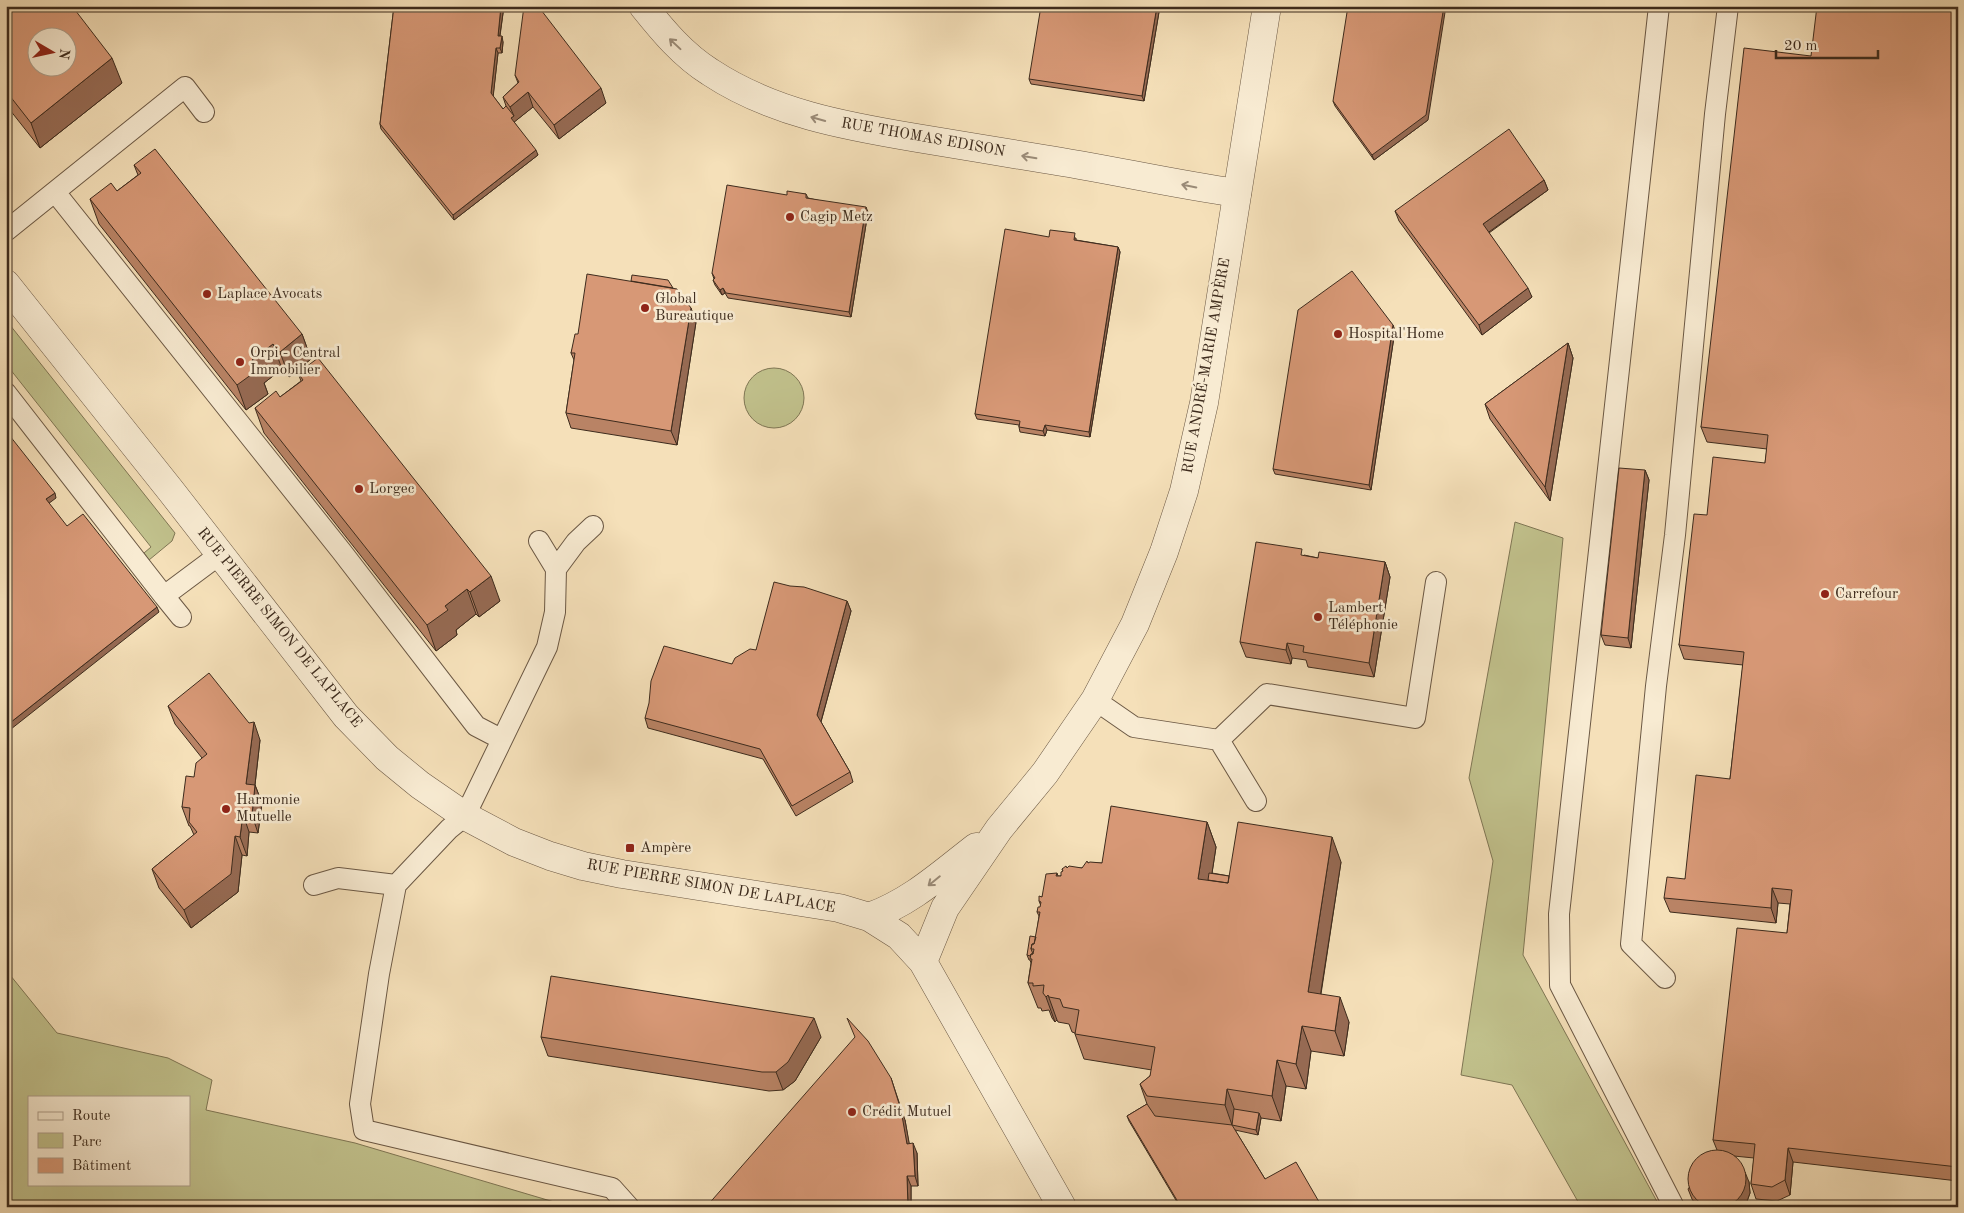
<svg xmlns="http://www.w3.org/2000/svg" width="1964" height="1213" font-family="'Old Standard TT',serif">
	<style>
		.green { fill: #c1c18c; stroke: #7f7654; fill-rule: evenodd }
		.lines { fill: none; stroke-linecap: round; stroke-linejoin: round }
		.service-casing { stroke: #6b5844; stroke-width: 22 }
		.minor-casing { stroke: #6b5844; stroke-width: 29 }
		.tertiary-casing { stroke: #6b5844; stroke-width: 29 }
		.service { stroke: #f8ebd2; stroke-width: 20 }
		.minor { stroke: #f8ebd2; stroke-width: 28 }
		.tertiary { stroke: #f8ebd2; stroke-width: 28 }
		.wall { fill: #b98365; stroke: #3d2b1d }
		.shaded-wall { fill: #966a53; stroke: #3d2b1d }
		.building { fill: #d79876; stroke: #3d2b1d; fill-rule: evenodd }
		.oneway { stroke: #9a8b78 }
		.poi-dot { fill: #8f2418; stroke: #f8ebd2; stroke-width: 2 }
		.labels { text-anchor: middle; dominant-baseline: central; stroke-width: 5; stroke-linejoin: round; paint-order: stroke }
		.street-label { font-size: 15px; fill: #3d2b1d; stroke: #f8ebd2 }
		.poi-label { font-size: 15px; fill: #3d2b1d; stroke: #f8ebd2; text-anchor: start }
	</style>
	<rect width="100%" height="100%" fill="#f5e0b9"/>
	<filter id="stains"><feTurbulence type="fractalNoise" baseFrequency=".004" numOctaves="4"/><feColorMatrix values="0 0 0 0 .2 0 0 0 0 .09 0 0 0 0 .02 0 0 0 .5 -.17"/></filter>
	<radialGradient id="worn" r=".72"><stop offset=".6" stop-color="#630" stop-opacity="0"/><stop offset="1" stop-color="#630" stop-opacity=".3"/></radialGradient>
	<!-- green -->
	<path class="green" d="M6,320L175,533L172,541L149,560L144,553L151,547L6,364Z
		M744 398a30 30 0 1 1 60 0a30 30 0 1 1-60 0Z
		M1515,522L1563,538L1523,955L1660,1207H1581L1512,1085L1461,1075L1493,861L1469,778Z
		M6,970L57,1033L168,1058L212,1080L206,1110L355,1143L571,1207H6ZM29,1097H189V1184H29Z"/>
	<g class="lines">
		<!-- service casing -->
		<g class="service-casing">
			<path id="service" d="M1659,6L1559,914L1560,985L1674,1207
				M55,192L342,552L476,726L501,739
				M6,231L185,87L204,112
				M6,393L164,596L219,555
				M593,526L576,542L556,569L555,612L547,647L465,816L449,829L396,885L379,974L360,1104L364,1130L612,1188L629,1207
				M539,541L556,569
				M164,596L181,617
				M1095,700L1134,727L1219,740L1267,694L1415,718L1436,582
				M1219,740L1256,801
				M314,885L338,878L396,885
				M1665,978L1631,944L1656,686L1675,535L1715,114L1728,6"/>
		</g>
		<!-- minor casing -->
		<g class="minor-casing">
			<path id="minor" d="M643,6C663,31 683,55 710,72C772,113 845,126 917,138C959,145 1002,152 1044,159C1109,169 1172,184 1237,193"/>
		</g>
		<!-- tertiary casing -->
		<g class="tertiary-casing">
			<path id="tertiary" d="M6,284L171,491L346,716L387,758L420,785L465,816L514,842L550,856L583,866L622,874L839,908L869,917L899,936L923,962L1062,1207
				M869,917C911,902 941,874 976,847
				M923,962L945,908L999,829L1045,773L1095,700L1135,624L1164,552L1184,491L1204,403L1267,6"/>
		</g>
		<!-- service -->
		<use href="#service" class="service"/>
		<!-- minor -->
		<use href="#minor" class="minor"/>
		<!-- tertiary -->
		<use href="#tertiary" class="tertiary"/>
	</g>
	<!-- wall -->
	<path class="wall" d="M6,6L122,83L40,148L6,105Z
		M394,6H504L500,36L503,42L502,53H498L493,96L503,109L506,106L503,97L518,83L515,75L606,103L559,139L533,107L514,122L538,155L454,220L381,129L380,124Z
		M1160,6L1144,101L1031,84L1029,79Z
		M1958,6V1181L1793,1162L1790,1195L1777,1201L1756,1199L1751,1184L1754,1158L1734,1156L1749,1182L1750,1193L1746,1204L1744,1207H1697L1692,1199L1688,1189L1717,1150L1713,1140L1787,933L1790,904L1778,903L1776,923L1670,912L1664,898L1685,879L1730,779L1743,665L1684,659L1679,645L1707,515L1765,463L1767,449L1707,442L1701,427L1811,56Z
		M1333,101L1428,120L1374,160L1335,106Z
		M134,165L302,334L311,359L289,377L282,369L264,383L268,394L246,410L99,224L90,199L117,191L138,175Z
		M1544,180L1548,190L1489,233L1532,297L1482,335L1399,221L1395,211Z
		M806,194L808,198L868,212L851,317L728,298L725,293L722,295L715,285L713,280L714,279L712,273L787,195Z
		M1049,237L1076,238V240L1118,247L1120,252L1090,437L1047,430L1045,436L1020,432L1019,427V425L977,419L975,414Z
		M696,322L677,445L571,428L566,413L574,360L571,353L578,334Z
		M1395,330L1371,490L1275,474L1273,469Z
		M1568,343L1573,358L1550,501L1490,419L1485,404Z
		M298,373L500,601L479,617L476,614L456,630L457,635L436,651L264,433L255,408L280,397L301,381Z
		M1645,470L1649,480L1631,648L1605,645L1601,635Z
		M1304,555L1318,558L1385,562L1390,577L1374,677L1308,667L1306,660L1292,658L1291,664L1246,657L1240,642Z
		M847,601L851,611L821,722L850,772L853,782L796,816L763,759L648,728L645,718L732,664L756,650Z
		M168,706L260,740L255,785L262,803L258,833L249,832L247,856L242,855L238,892L191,928L159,888L152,869L194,835L190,826H189L182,807L202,758L175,724Z
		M1207,822L1216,847L1212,873L1229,876L1341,862L1321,994L1349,1022L1344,1056L1311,1051L1306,1089L1286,1086L1281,1121L1261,1118L1258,1135L1235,1130L1265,1179L1322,1207H1180L1129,1121L1127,1116L1147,1104L1140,1084L1150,1076L1152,1070L1084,1059L1075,1034V1033L1072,1032L1069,1024L1058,1022L1057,1020L1055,1022L1052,1018L1049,1010L1042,1011L1041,1008H1038L1028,983L1031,963L1030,960H1029L1027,955L1036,937L1039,916L1037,912L1041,906L1039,901L1057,873L1058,876H1061L1063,871L1062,869L1067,868H1082L1088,863H1102Z
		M541,1037H821L795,1081L783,1090L769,1091L548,1056Z
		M905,1120L909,1144L917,1153L918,1186H911V1207H706Z"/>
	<!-- shaded-wall -->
	<path class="shaded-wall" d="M501,6H504L499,41L498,36Z
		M1157,6H1160L1144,101L1142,96Z
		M1444,6H1446L1428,120L1374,160L1372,155Z
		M502,36L503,42L502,53L500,48Z
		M496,48L498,53L493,98L491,93Z
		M112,58L122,83L40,148L31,123Z
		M601,88L606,103L559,139L554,125Z
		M528,92L533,107L513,123L511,118L514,116L510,107Z
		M536,150L538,155L454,220L453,215Z
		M1544,180L1548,190L1486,234L1483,224Z
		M866,207L868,212L851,317L849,312Z
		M1118,247L1120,252L1090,437L1089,432Z
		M723,288L725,293L722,295L720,290Z
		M1528,288L1532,297L1482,335L1479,325Z
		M691,308L696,322L677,445L671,431Z
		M1393,325L1395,330L1371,490L1369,485Z
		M302,334L311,359L289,377L280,352Z
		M1568,343L1573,358L1550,501L1545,487Z
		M273,344L282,369L264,383L268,394L246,410L237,385L252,360Z
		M1045,425L1047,430L1045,436L1043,431Z
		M1645,470L1649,480L1631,648L1628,638Z
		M55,493L56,498L48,504L46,499Z
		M1385,562L1390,577L1374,677L1369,663Z
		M491,576L500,601L479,617L470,592Z
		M467,589L476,614L456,630L457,635L436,651L427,625L445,606Z
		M847,601L851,611L820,725L817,715Z
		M157,607L159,612L6,733V726Z
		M1287,643L1292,658L1291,664L1286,650Z
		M254,722L260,740L253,802L246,784Z
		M255,785L262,803L258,833L252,815Z
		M243,814L249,832L247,856L240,837Z
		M1207,822L1216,847L1208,899L1198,879Z
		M235,836L242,855L238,892L191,928L184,910Z
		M1332,837L1341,862L1317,1017L1308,992Z
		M1772,888L1778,903L1776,923L1771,908Z
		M1048,995L1057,1020L1055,1022L1046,997Z
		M1340,997L1349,1022L1344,1056L1335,1031Z
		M814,1018L821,1037L795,1081L783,1090L776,1072Z
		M1302,1026L1311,1051L1306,1089L1296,1064Z
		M1277,1060L1286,1086L1281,1121L1272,1096Z
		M891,1078L905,1120L911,1153L907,1144Z
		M1227,1089L1236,1114L1232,1125L1225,1105Z
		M1259,1113L1261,1118L1258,1135L1256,1130Z
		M913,1143L917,1153L918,1186L915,1176Z
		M1788,1148L1793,1162L1790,1195L1785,1180Z
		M1745,1172L1749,1182L1750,1193L1746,1204L1744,1207H1737L1735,1203Z
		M907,1176L911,1186V1207H908Z"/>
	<!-- building -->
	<path class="building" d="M6,6H72L112,58L31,123L6,91ZM38,38H68V68H38Z
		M394,6H501L498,36H502L500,48H496L491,93L503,109L506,106L514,116L511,118L536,150L453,215L380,124Z
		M524,6H538L601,88L554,125L528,92L510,107L503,97L519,82L515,75Z
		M1041,6H1157L1142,96L1029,79Z
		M1348,6H1444L1426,115L1372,155L1333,101Z
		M1817,6H1958V1167L1788,1148L1785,1180L1772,1187L1751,1184L1755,1144L1713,1140L1737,928L1787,933L1792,890L1772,888L1771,908L1664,898L1667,877L1685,879L1696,775L1730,779L1744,652L1679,645L1694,514L1707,515L1713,457L1765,463L1768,435L1701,427L1744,48L1811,56Z
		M1509,129L1544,180L1483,224L1528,288L1479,325L1395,211Z
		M155,149L302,334L280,352L273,344L252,360L259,369L237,385L90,199L111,183L117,191L141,173L134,165Z
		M727,185L787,195V191L806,194V198L866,207L849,312L726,293L723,288L720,290L713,280L715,278L712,273Z
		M1005,229L1049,237L1050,230L1075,233L1074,240L1118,247L1089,432L1045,425L1043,431L1019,427L1020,421L975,414Z
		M1352,271L1393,325L1369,485L1273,469L1298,310Z
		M587,274L677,289L691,308L671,431L566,413L575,353H571L575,334H578Z
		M632,275L668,280L673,288L631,281Z
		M1568,343L1545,487L1485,404Z
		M318,358L491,576L470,592L467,589L445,606L448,610L427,625L255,408L276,391L280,397L303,380L298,373Z
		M6,431L55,493L46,499L67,526L83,514L157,607L6,726Z
		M1619,468L1645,470L1628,638L1601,635Z
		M1256,542L1302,549L1301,555L1318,558L1319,552L1385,562L1369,663L1303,652L1304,646L1287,643L1286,650L1240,642Z
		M774,582L790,586L804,587L847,601L817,715L850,772L792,806L760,749L645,718L649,703L651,681L664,646L732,664L735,658L750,649L756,650Z
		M209,673L249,723L254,722L246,784L255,785L252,815L243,814L240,837L235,836L231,874L184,910L152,869L197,832L189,822L190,808L182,807L186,776L194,777L196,763L207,754L168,706Z
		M1111,806L1207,822L1198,879L1228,883L1238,822L1332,837L1308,992L1340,997L1335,1031L1302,1026L1296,1064L1277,1060L1272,1096L1227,1089L1225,1105L1147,1096L1140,1084L1150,1076L1155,1047L1075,1034L1079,1010L1063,1007L1060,999L1049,997L1048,995L1046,997L1043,993L1044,985L1033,986V983H1028L1032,959H1030L1031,954H1033L1034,949H1031L1032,944H1034L1040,912H1037L1038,907H1040L1041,902L1039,901V896L1042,897L1046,874L1057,873L1056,876H1061V872L1063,871L1062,869L1066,866L1067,868L1069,866L1082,868L1087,861L1088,863L1090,862L1102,863Z
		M1209,873L1229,876L1228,883L1208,880Z
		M1030,936L1036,937L1034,944H1032L1031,949L1033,954H1031L1030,956L1027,955Z
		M551,976L814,1018L788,1062L776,1072H762L541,1037Z
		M847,1018L868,1041L891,1078L901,1110L907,1144L913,1143L915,1176H907L908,1207H706L855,1037Z
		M1147,1104L1155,1116L1232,1125L1265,1179L1296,1162L1322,1207H1181L1127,1116Z
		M1234,1109L1259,1113L1256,1130L1232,1125Z
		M1688 1179a29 29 0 1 1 58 0a29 29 0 1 1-58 0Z"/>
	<!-- one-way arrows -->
	<defs><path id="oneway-shaft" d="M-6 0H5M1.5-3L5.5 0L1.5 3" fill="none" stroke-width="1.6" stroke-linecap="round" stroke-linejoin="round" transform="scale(1.25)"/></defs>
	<g class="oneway">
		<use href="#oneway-shaft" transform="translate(675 44) rotate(-137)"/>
		<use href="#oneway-shaft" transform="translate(818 119) rotate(-164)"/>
		<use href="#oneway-shaft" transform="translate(1029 157) rotate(-171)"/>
		<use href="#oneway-shaft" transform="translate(1189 186) rotate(-169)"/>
		<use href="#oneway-shaft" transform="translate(934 881) rotate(141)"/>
	</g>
	<!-- markers -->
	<g class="poi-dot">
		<circle cx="790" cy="217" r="5"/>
		<circle cx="207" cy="294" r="5"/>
		<circle cx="645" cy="308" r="5"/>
		<circle cx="1338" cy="334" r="5"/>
		<circle cx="240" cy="362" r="5"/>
		<circle cx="359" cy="489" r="5"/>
		<circle cx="1825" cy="594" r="5"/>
		<circle cx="1318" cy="617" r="5"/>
		<circle cx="226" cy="809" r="5"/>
		<rect x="625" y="843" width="10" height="10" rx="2.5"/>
		<circle cx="852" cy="1112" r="5"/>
	</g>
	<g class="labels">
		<!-- street labels -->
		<g class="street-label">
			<text transform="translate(923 138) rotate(10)">RUE THOMAS EDISON</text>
			<text transform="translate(1207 366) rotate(-80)">RUE ANDRÉ-MARIE AMPÈRE</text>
			<text transform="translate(279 628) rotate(51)">RUE PIERRE SIMON DE LAPLACE</text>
			<text transform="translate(711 887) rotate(10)">RUE PIERRE SIMON DE LAPLACE</text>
		</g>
		<!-- poi labels -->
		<g class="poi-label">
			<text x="800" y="217">Cagip Metz</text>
			<text x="217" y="294">Laplace Avocats</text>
			<text x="655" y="299">Global<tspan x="655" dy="17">Bureautique</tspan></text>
			<text x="1348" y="334">Hospital'Home</text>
			<text x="250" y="353">Orpi - Central<tspan x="250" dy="17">Immobilier</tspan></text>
			<text x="369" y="489">Lorgec</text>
			<text x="1835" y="594">Carrefour</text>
			<text x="1328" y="608">Lambert<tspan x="1328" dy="17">Téléphonie</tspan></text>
			<text x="236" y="800">Harmonie<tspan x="236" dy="17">Mutuelle</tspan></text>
			<text x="640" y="848">Ampère</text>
			<text x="862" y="1112">Crédit Mutuel</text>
		</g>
	</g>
	<!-- margin -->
	<rect width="1964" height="1213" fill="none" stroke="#f5e0b9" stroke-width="25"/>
	<rect x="8" y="8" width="1949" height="1198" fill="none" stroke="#3d2b1d" stroke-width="2.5"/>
	<rect x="12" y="12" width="1939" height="1188" fill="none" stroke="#3d2b1d"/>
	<!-- legend -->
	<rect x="28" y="1096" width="162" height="90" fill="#f8ebd2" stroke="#ad9e8a"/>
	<rect x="38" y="1112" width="25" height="8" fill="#f8ebd2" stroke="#ad9e8a"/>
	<text x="72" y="1120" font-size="15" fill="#3d2b1d">Route</text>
	<rect x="38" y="1133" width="25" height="15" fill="#c1c18c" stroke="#ad9e8a"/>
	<text x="72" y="1146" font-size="15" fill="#3d2b1d">Parc</text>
	<rect x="38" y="1158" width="25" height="15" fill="#d79876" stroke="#ad9e8a"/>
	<text x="72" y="1170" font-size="15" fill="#3d2b1d">Bâtiment</text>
	<!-- north arrow -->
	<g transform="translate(52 52) rotate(99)"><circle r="24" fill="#f8ebd2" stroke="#ad9e8a"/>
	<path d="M0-4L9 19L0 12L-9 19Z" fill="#8f2418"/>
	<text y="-8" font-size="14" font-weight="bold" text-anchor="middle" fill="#3d2b1d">N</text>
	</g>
	<!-- scale -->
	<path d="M1776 50v8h102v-8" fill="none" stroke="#3d2b1d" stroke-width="2.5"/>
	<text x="1784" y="50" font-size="15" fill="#3d2b1d" stroke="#f8ebd2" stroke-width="4" paint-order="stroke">20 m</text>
	<rect width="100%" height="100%" filter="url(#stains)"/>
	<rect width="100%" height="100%" fill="url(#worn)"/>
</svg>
